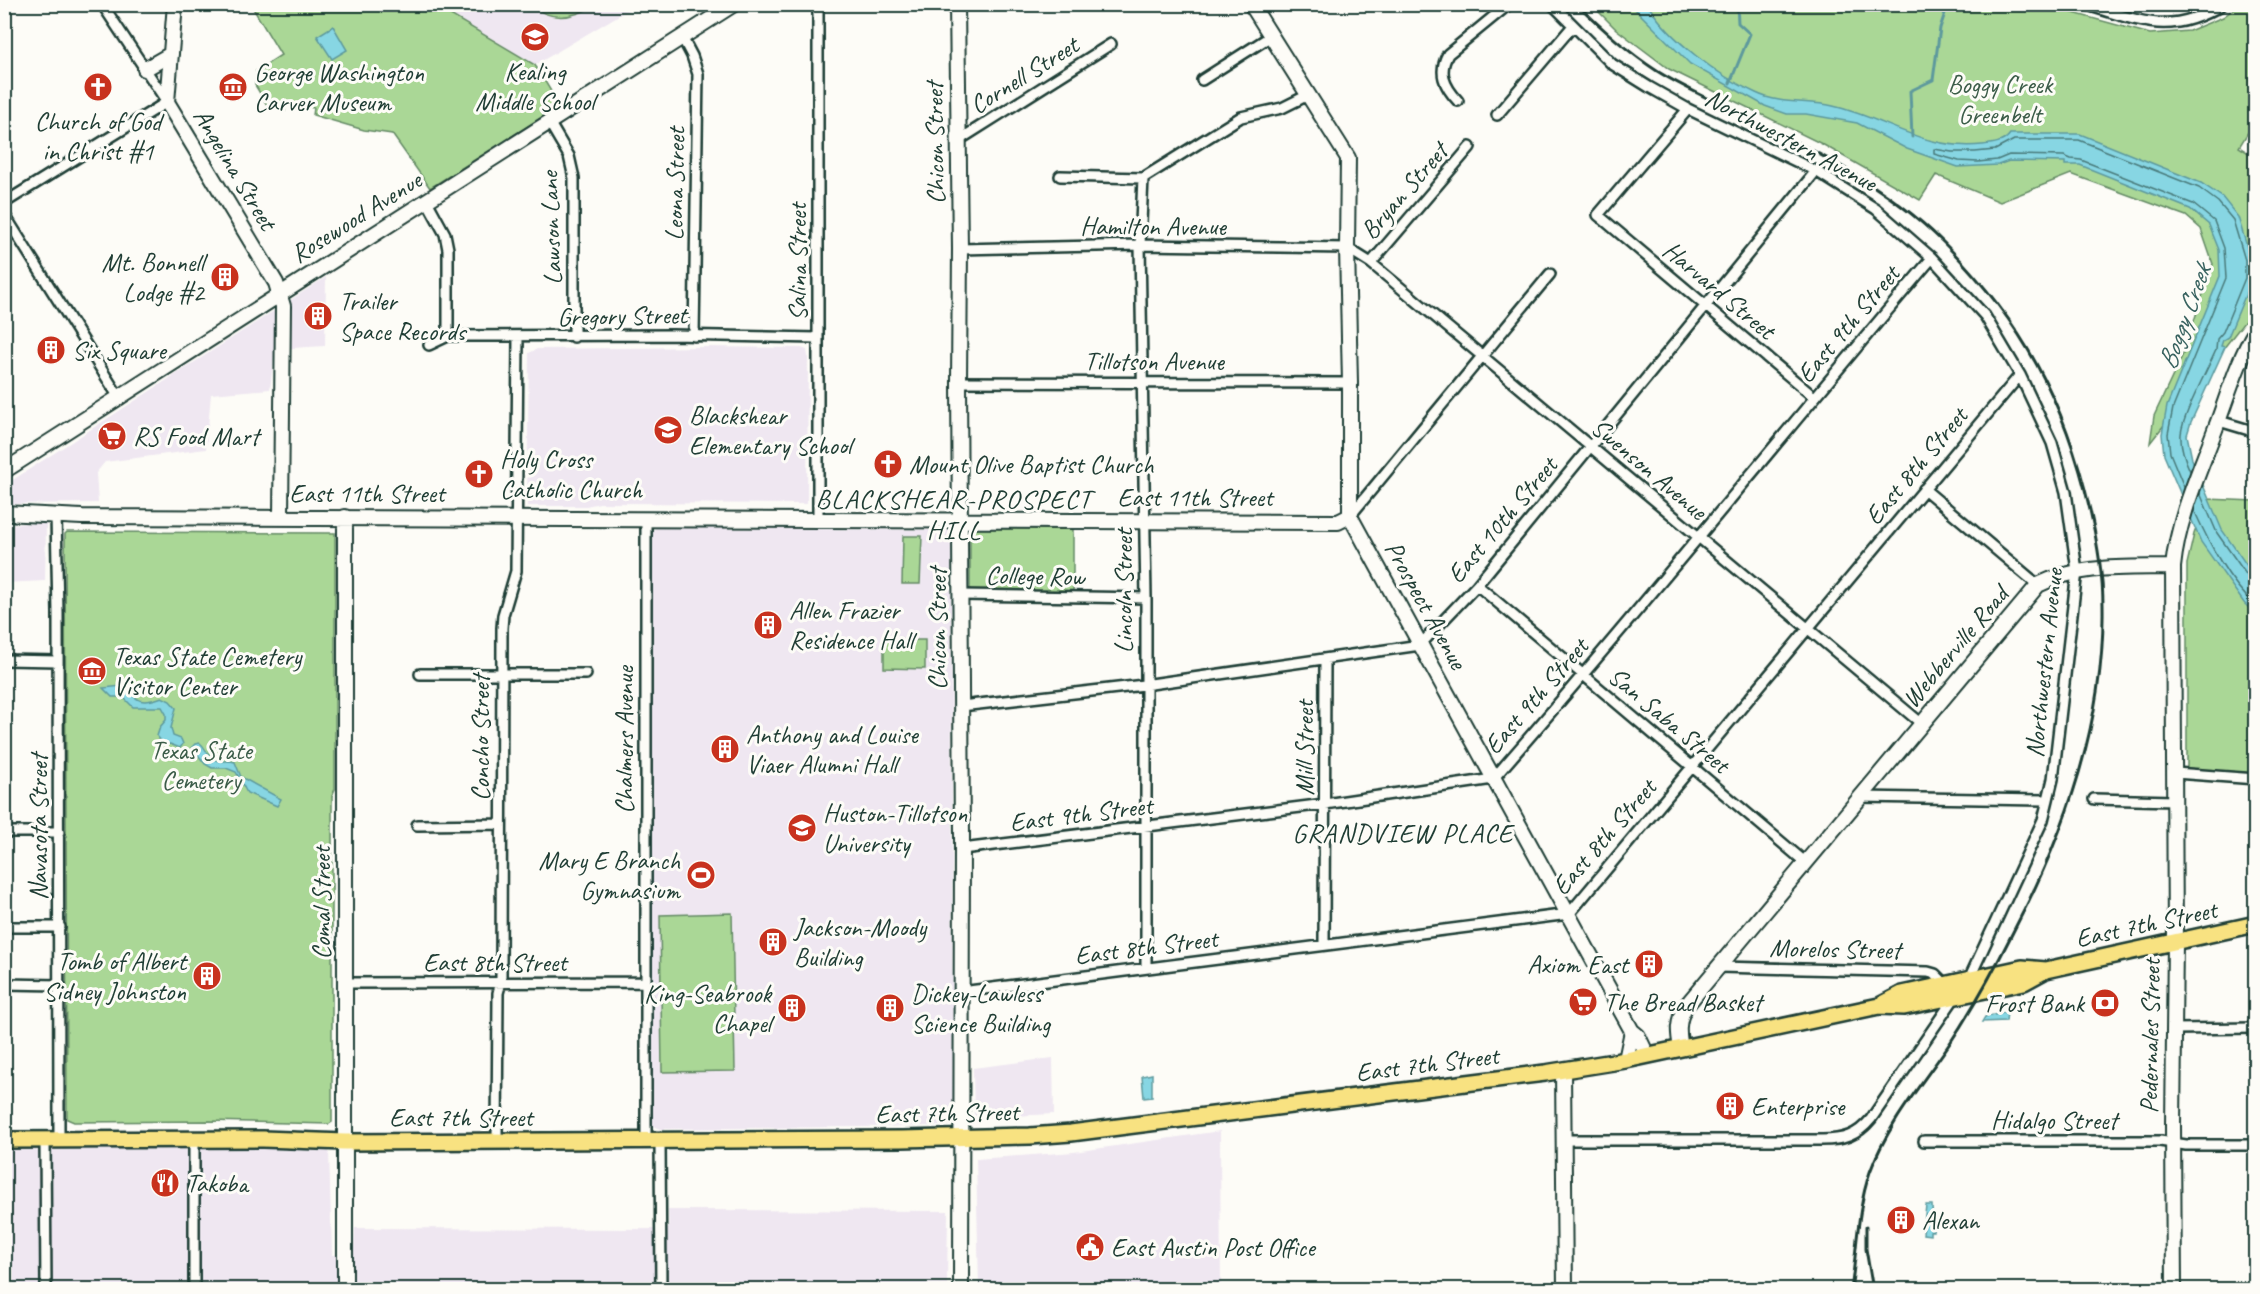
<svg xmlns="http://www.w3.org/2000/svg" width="2260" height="1294" font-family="Caveat,sans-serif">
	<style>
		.built { fill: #efe7f1 }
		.green { fill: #aad796; stroke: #648a65; stroke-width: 1.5 }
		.water { fill: #87d6e3; stroke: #5d999d; stroke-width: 1.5 }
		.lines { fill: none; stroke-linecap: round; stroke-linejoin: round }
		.shore { stroke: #497a7a; stroke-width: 1.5 }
		.stream { stroke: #5d999d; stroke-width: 3 }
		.street-casing { stroke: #1f3d34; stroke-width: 14 }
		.secondary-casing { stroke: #1f3d34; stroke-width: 18 }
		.primary-casing { stroke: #1f3d34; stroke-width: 20 }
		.street { stroke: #fdfcf7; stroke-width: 9 }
		.secondary { stroke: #fdfcf7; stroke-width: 14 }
		.primary { stroke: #f8e281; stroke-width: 15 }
		.rail { stroke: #1f3d34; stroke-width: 3 }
		.labels { text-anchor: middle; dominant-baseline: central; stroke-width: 6; stroke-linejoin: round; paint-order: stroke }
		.poi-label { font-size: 26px; fill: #1f3d34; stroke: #fdfcf7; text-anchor: start }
		.street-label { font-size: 26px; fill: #1f3d34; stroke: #fdfcf7 }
		.park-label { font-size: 26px; fill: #3b5c48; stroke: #fdfcf7 }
		.water-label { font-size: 27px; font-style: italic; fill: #396360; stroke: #fdfcf7 }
		.neighbourhood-label { font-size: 27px; letter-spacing: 1.5px; fill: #1f3d34; stroke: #fdfcf7 }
	</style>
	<rect width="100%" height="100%" fill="#fdfcf7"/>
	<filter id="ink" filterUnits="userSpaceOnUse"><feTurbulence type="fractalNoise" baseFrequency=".0167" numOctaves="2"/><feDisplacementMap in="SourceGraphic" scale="12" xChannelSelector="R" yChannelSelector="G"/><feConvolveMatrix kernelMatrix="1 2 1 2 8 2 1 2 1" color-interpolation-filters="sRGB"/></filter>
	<g filter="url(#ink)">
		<!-- built -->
		<path class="built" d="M438,5H636L535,65L442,10Z
			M326,277L325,346L275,349L270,389L211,394L206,449L105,462L96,473L98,503L5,504V485Z
			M705,347L801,348L807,350L808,357L807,504L600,503L586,506H527L529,353L537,349Z
			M46,523L45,581L5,583V524Z
			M656,528L948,530L951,534L953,1118L951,1125L944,1126L660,1129L653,1126L651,536L653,530Z
			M1053,1058L1054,1114L974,1118L973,1068Z
			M1220,1131L1221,1289H979L976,1159L1074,1152Z
			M56,1147L269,1149L329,1151L332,1255H354L355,1228L652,1229L669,1228L668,1210L948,1211L947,1284L745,1286V1290L302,1287L5,1289L4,1149Z"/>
		<!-- green -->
		<path class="green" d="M251,5H438L442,10L535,65L560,106L430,188L392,134L364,130L313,115L314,108L287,103L285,111L267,105L255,85L256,71L281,55Z
			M531,5H548L560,7L595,5C574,18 551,22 531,5Z
			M1592,5H2044L2150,34L2189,31L2223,17L2239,5H2255V121L2239,147L2255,157V308L2150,443L2154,416L2183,354L2213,264L2201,229L2186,216L2071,174L2000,202L1936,175L1920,200L1822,144L1669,69L1616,29Z
			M2207,499L2255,501V773L2187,769V564L2194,534Z
			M970,528H1073V591H970Z
			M67,532L335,533V789L332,796V1122L329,1124L208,1121L74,1122L67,1119L65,534Z
			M903,536H922L920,584H902Z
			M884,640H925V669L884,668Z
			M732,913L735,1071L662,1072L660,915Z"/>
		<!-- water -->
		<path class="water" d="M1631,5H1648C1670,40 1718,76 1756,93C1781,105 1807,100 1833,106C1886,118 1924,151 1982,145C1992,144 2004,143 2010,134H2080L2201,183L2222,197L2238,217L2251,260L2252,279L2228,337L2223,340L2221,346L2225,347L2191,422L2187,435L2192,459L2222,530L2255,577V614L2244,603L2201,542L2164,455L2162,434L2167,406L2220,276L2219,250L2209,225L2190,209L2080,165H2065V162L2009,161L1998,165L1958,167L1907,149L1857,123L1806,114H1787L1765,106L1690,64Z
			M333,26L347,50L332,59L317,36Z
			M122,686C138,701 140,705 162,697L170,701L176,708L171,728L173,736L181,739L183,744L180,748L170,744L164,745L157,736L160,727L166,720V714L162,707H133L123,697H112L103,688Z
			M200,743C206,747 206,754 212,758C220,764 227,759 235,762L241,777L281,799L277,806L247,793L236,772L226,768H212L205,764L192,747L195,744Z
			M2007,1012L2006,1021L1982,1022L1985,1017Z
			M1152,1074V1097L1144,1098L1142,1076Z
			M1926,1205H1932L1933,1231H1930V1235L1923,1234Z"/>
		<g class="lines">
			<!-- shore -->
			<path class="shore" d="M2184,487L2170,453L2168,434L2173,408L2226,278L2224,248L2214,221L2193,204L2081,160L2071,159L2064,156L2009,155L1997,160L1978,162L1959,161L1934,154V149L1952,152H1975L1995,150L2014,140H2079L2199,188L2218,202L2233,220L2245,260V278L2223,332L2217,339L2216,350C2207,371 2183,414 2181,434C2180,446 2185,460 2190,471
				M2200,493L2217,533L2248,577L2256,580
				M2194,510C2209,543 2228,581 2256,606"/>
			<!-- stream -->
			<path class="stream" d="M1730,83L1750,34L1738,23L1737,4
				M1912,137L1910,91L1933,80L1940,28L1948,4"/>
			<!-- street casing -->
			<g class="street-casing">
				<path id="street" d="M1552,4L1612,64L1649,87L1688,109L1816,171L1876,209L1932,258L1985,316L2020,375L2052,443L2066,492L2077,571L2053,779L2043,820L1969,979
					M2083,4C2140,20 2168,38 2223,4
					M682,37L692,56L698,74L694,336
					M1202,80L1271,36
					M1458,101C1444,86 1438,72 1448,54L1509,4
					M1688,109L1598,215L1814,397
					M1497,115L1572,27
					M549,122L569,156L574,178V337
					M959,140L1111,44
					M1060,176L1143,178L1241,117L1282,108L1308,95
					M1143,178L1140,245L1146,598V968
					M427,201L445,234L448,249V336
					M4,203L167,102L102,4
					M4,214L120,399
					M960,249L1140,245L1347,248L1371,263L1922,724
					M1371,263L1470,147
					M429,345L448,336L672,335L817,338
					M959,382L1350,383
					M2219,421L2256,432
					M1924,489L2038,585
					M56,514L58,613L59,1140
					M1350,516L1550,274
					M646,519V1140
					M818,520V4
					M1477,585L1806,863
					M961,595L1146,598
					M4,660L58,661
					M420,674H586
					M961,706L1144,685L1420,645L1477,585L1816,171
					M2175,773L2256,779
					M1860,797L2048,800
					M2094,799L2174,801
					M417,825L501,824
					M4,832H59
					M962,849L1325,804L1493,779C1643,608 1785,431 1932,258
					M4,927H60
					M1324,945L1325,659
					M1719,967L1928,972L1935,974L1945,984
					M345,983L646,982
					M4,984L60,985
					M961,992L1569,914L2020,375
					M2174,1029L2256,1028
					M45,1139L46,1290
					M194,1139V1290
					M660,1140L661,1290
					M1563,1140H1822C1843,1140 1857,1136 1871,1119L1955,997
					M497,1141L498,993L501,982L502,628L503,615L516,571L518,337
					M1924,1141H2160L2186,1145H2256"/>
			</g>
			<!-- secondary casing -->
			<g class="secondary-casing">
				<path id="secondary" d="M175,4L167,102L276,283L283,306L281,517
					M957,4L960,249L959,382L962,837L961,1290
					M1251,4L1348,158L1347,248L1350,383V516L1632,1031L1638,1036L1647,1055
					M145,69L171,54
					M4,471L734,4
					M4,513L82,517L1338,522L1350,516
					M1681,1048C1678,1032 1677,1022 1685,1007L2038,585C2079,564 2128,568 2173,567
					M1626,1060L1632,1031
					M1563,1070L1565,1290
					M345,1290V517
					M2174,1290L2173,1126L2175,942L2173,567C2178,518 2199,473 2216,427C2228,395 2238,360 2256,330"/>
			</g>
			<!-- primary casing -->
			<g class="primary-casing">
				<path id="primary" d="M1879,1006L1902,994L2022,968L2046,970
					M4,1140L263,1139L345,1142L902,1139L1030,1136L1071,1133L1545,1073L1626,1060L1879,1006L1904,1007L2024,982L2046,970L2256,924"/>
			</g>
			<!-- street -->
			<use href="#street" class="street"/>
			<!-- secondary -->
			<use href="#secondary" class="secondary"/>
			<!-- primary -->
			<use href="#primary" class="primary"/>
			<!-- rail -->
			<path class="rail" d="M1577,4C1602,29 1628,52 1657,71C1679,85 1704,96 1727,108C1803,145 1882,181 1943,242C2022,321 2065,401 2090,510C2097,541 2103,573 2103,605C2105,720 2066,832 2013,932C1994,970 1973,1008 1950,1043C1922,1084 1887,1125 1870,1172C1857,1209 1857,1251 1851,1290
				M1866,1227V1249L1873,1290"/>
		</g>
	</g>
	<!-- icons -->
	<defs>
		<g id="school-disc" transform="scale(1.5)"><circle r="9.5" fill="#c8321e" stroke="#fdfcf7"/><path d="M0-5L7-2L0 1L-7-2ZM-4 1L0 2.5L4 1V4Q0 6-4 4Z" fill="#fff"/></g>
		<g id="church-disc" transform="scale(1.5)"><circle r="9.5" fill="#c8321e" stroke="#fdfcf7"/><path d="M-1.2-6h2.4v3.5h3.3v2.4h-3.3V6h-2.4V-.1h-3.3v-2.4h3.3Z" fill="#fff"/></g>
		<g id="museum-disc" transform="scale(1.5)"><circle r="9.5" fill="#c8321e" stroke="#fdfcf7"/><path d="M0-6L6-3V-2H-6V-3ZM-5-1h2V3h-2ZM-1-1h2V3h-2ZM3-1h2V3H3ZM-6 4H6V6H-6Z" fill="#fff"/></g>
		<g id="building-disc" transform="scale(1.5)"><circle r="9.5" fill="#c8321e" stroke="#fdfcf7"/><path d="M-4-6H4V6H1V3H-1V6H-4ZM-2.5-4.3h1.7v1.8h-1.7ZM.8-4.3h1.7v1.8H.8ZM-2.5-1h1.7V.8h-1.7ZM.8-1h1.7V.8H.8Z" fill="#fff"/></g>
		<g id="supermarket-disc" transform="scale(1.5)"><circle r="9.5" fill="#c8321e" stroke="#fdfcf7"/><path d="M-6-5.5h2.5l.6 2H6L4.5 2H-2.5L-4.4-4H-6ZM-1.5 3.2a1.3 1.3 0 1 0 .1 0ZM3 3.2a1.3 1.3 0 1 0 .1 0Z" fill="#fff"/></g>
		<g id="university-disc" transform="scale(1.5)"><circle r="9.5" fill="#c8321e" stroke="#fdfcf7"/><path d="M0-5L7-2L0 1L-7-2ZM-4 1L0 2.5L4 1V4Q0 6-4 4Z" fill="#fff"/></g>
		<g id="stadium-disc" transform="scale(1.5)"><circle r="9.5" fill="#c8321e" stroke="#fdfcf7"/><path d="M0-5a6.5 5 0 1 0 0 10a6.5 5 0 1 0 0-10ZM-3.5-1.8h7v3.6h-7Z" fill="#fff"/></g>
		<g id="bank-disc" transform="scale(1.5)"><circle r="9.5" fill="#c8321e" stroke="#fdfcf7"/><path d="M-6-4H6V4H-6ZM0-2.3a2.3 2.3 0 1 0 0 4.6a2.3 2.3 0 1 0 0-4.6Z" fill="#fff"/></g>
		<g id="restaurant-disc" transform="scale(1.5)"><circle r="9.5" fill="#c8321e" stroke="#fdfcf7"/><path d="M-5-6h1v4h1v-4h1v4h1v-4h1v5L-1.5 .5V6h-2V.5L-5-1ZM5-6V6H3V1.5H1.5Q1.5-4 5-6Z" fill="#fff"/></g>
		<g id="civic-disc" transform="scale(1.5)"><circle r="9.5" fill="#c8321e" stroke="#fdfcf7"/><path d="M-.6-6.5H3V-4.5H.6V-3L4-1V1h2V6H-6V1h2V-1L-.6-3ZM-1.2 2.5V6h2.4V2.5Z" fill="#fff"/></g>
	</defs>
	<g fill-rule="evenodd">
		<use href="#school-disc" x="535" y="37"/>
		<use href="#church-disc" x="98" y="87"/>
		<use href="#museum-disc" x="233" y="87"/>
		<use href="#building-disc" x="225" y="277"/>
		<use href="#building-disc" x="318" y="316"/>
		<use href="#building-disc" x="51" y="350"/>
		<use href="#school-disc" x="668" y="430"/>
		<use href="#supermarket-disc" x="112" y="436"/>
		<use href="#church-disc" x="888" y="464"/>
		<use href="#church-disc" x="479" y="474"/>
		<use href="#building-disc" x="768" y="625"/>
		<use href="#museum-disc" x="92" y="671"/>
		<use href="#building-disc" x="725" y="749"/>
		<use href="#university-disc" x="802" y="828"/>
		<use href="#stadium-disc" x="701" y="875"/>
		<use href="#building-disc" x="773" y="942"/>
		<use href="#building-disc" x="1649" y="964"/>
		<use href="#building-disc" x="207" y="976"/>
		<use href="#supermarket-disc" x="1583" y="1002"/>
		<use href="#bank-disc" x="2105" y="1003"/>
		<use href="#building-disc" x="792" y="1008"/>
		<use href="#building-disc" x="890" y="1008"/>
		<use href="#building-disc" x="1730" y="1106"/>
		<use href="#restaurant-disc" x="165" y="1183"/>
		<use href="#building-disc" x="1901" y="1220"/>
		<use href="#civic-disc" x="1090" y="1247"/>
	</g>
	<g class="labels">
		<!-- poi labels -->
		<g class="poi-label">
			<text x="535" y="71" text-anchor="middle">Kealing<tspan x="535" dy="30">Middle School</tspan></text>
			<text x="254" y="72">George Washington<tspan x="254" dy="30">Carver Museum</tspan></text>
			<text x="98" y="121" text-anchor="middle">Church of God<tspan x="98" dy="30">in Christ #1</tspan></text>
			<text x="204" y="262" text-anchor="end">Mt. Bonnell<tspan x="204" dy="30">Lodge #2</tspan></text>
			<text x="339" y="301">Trailer<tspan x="339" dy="30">Space Records</tspan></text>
			<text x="72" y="350">Six Square</text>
			<text x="689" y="415">Blackshear<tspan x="689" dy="30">Elementary School</tspan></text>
			<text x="133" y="436">RS Food Mart</text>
			<text x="500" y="459">Holy Cross<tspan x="500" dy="30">Catholic Church</tspan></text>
			<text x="909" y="464">Mount Olive Baptist Church</text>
			<text x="789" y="610">Allen Frazier<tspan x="789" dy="30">Residence Hall</tspan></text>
			<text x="113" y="656">Texas State Cemetery<tspan x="113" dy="30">Visitor Center</tspan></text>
			<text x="746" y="734">Anthony and Louise<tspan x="746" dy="30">Viaer Alumni Hall</tspan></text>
			<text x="823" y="813">Huston-Tillotson<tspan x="823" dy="30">University</tspan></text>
			<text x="680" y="860" text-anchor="end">Mary E Branch<tspan x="680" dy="30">Gymnasium</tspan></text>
			<text x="794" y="927">Jackson-Moody<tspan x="794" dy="30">Building</tspan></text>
			<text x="186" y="961" text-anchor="end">Tomb of Albert<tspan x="186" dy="30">Sidney Johnston</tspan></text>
			<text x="1628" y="964" text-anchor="end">Axiom East</text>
			<text x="771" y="993" text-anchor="end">King-Seabrook<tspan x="771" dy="30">Chapel</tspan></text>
			<text x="911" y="993">Dickey-Lawless<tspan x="911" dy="30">Science Building</tspan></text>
			<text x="1604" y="1002">The Bread Basket</text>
			<text x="2084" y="1003" text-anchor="end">Frost Bank</text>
			<text x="1751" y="1106">Enterprise</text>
			<text x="186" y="1183">Takoba</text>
			<text x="1922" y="1220">Alexan</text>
			<text x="1111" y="1247">East Austin Post Office</text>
		</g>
		<!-- street labels -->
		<g class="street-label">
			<text transform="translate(1024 75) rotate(-32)">Cornell Street</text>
			<text transform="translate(1791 140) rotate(28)">Northwestern Avenue</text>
			<text transform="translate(935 143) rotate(-91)">Chicon Street</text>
			<text transform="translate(235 169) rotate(59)">Angelina Street</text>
			<text transform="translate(675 184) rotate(-89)">Leona Street</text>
			<text transform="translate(1404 191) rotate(-49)">Bryan Street</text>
			<text transform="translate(356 217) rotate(-32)">Rosewood Avenue</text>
			<text x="1153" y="226">Hamilton Avenue</text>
			<text transform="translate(551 228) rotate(-92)">Lawson Lane</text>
			<text transform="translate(797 262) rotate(-90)">Salina Street</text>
			<text transform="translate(1719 290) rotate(40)">Harvard Street</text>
			<text transform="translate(622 316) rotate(-1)">Gregory Street</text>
			<text transform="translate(1848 324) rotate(-50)">East 9th Street</text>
			<text x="1154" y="361">Tillotson Avenue</text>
			<text transform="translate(1916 466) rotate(-50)">East 8th Street</text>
			<text transform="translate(1649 469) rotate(40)">Swenson Avenue</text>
			<text x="367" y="493">East 11th Street</text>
			<text x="1195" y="497">East 11th Street</text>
			<text transform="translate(1502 520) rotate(-50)">East 10th Street</text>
			<text transform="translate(1035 576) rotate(1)">College Row</text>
			<text transform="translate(1123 591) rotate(-90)">Lincoln Street</text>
			<text transform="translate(1426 605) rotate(61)">Prospect Avenue</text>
			<text transform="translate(937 629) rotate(-90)">Chicon Street</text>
			<text transform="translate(1955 647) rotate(-50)">Webberville Road</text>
			<text transform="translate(2044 663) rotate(-84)">Northwestern Avenue</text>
			<text transform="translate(1536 696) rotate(-49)">East 9th Street</text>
			<text transform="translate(1669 720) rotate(40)">San Saba Street</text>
			<text transform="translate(480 738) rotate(-90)">Concho Street</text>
			<text transform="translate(624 740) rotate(-90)">Chalmers Avenue</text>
			<text transform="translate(1304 748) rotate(-90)">Mill Street</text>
			<text transform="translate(1081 814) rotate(-7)">East 9th Street</text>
			<text transform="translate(38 827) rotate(-90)">Navasota Street</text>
			<text transform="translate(1604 837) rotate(-49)">East 8th Street</text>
			<text transform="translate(321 903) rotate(-90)">Comal Street</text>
			<text transform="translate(2146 924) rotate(-12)">East 7th Street</text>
			<text transform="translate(1146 947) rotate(-7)">East 8th Street</text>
			<text transform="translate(1835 949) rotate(1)">Morelos Street</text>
			<text x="495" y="962">East 8th Street</text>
			<text transform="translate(2150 1036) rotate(-89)">Pedernales Street</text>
			<text transform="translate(1427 1064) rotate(-7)">East 7th Street</text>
			<text transform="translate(947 1113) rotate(-1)">East 7th Street</text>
			<text x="461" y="1117">East 7th Street</text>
			<text x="2054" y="1120">Hidalgo Street</text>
		</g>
		<!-- park labels -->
		<g class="park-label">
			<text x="2000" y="84">Boggy Creek<tspan x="2000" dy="30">Greenbelt</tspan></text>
			<text x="201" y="750">Texas State<tspan x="201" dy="30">Cemetery</tspan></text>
		</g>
		<!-- water labels -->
		<g class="water-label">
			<text transform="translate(2184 317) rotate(-70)">Boggy Creek</text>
		</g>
		<!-- neighbourhood labels -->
		<g class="neighbourhood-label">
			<text x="954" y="499">BLACKSHEAR-PROSPECT<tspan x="954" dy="31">HILL</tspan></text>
			<text x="1403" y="833">GRANDVIEW PLACE</text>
		</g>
	</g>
	<!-- margin -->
	<rect width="2260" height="1294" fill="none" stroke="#fdfcf7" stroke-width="24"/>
	<rect x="12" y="12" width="2236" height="1270" fill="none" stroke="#1f3d34" stroke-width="2" filter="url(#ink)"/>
</svg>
